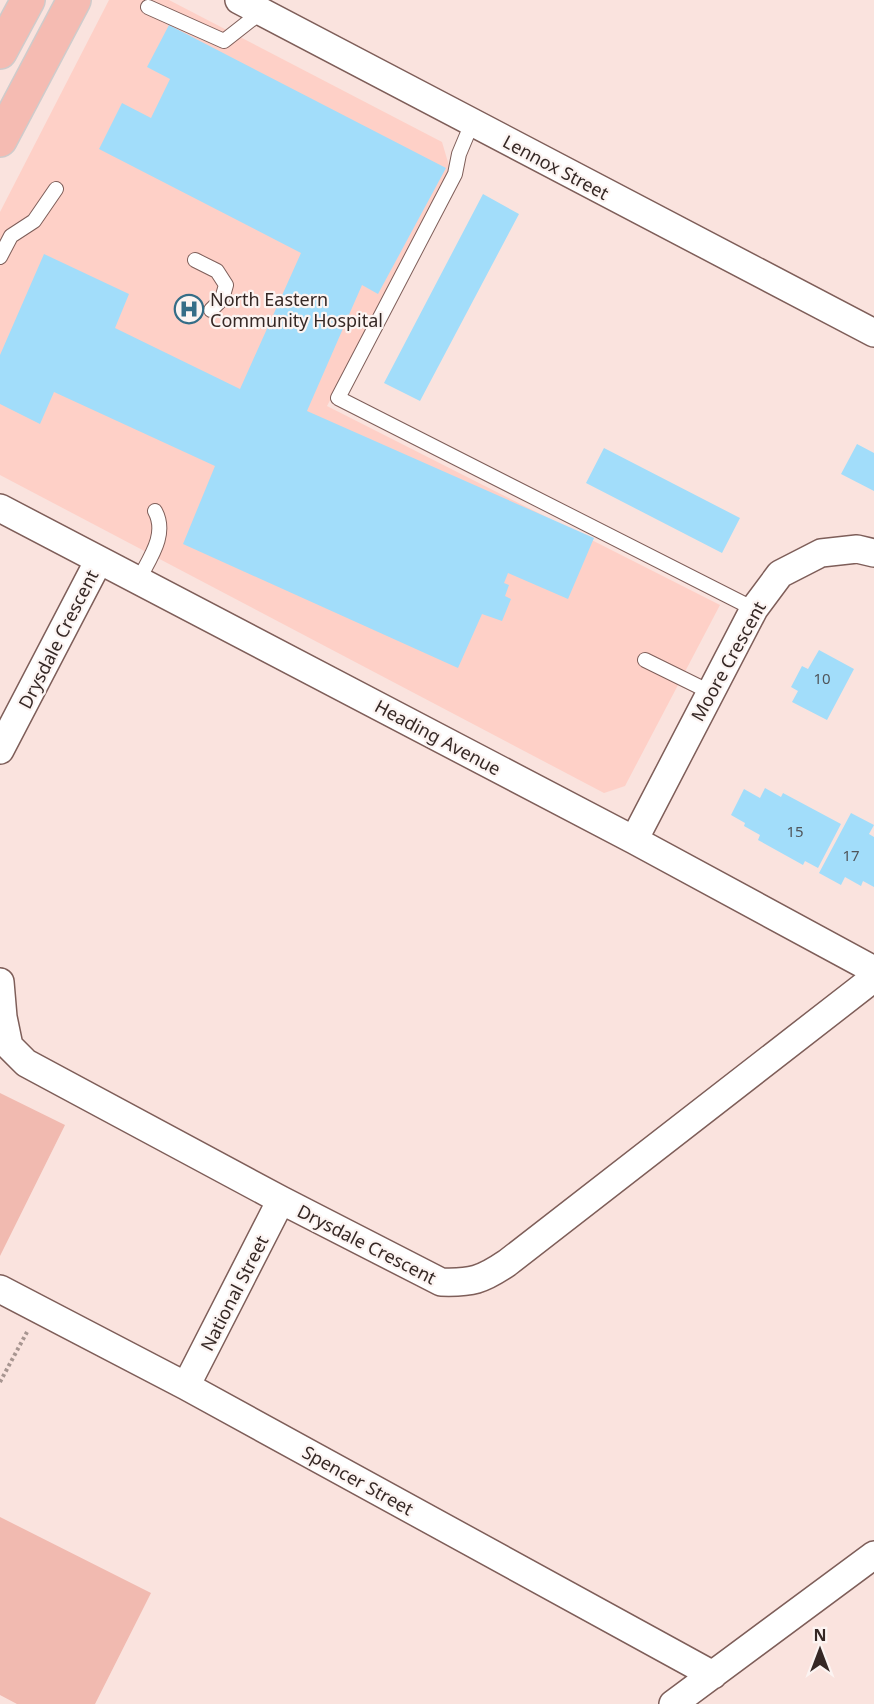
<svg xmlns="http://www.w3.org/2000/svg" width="874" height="1704" font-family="'Noto Sans',sans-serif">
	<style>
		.built { fill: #fed0c7 }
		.green { fill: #f1bab0 }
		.building { fill: #a2ddfa }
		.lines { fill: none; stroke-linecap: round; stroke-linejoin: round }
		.lane-casing { stroke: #7e5e59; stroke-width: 16 }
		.street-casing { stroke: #7e5e59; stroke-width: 30 }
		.primary-casing { stroke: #cfcbcb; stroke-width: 36 }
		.path { stroke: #a79590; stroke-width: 4; stroke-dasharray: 3 3; stroke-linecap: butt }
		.lane { stroke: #fff; stroke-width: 14 }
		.street { stroke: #fff; stroke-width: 27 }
		.primary { stroke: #f5bbb2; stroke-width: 33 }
		.labels { text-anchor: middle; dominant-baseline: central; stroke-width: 4.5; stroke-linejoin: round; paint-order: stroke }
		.number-label { font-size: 15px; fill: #50555a }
		.street-label { font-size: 18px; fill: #352825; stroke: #fcf4f2 }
		.poi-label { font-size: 18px; fill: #352825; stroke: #fcf4f2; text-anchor: start }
	</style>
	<rect width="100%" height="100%" fill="#fae3de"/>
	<!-- built -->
	<path class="built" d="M109,0H169L442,142L450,169L327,406L720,605L625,786L604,793L0,475V212Z"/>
	<!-- green -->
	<path class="green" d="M0,1093L65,1125L0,1256Z
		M0,1517L151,1593L95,1704H17L0,1695Z"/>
	<!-- building -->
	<path class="building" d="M169,25L446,168L378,294L362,285L307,411L594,538L568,599L508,573L504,583L509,585L505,596L511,599L502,621L482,614L458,668L183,544L215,466L54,392L40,424L0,404V355L44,254L129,294L115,328L240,389L301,253L99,149L122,103L151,118L170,79L147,67Z
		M483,194L519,214L420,401L384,383Z
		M857,444L874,453V491L841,474Z
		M604,448L740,518L722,553L586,483Z
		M819,650L854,669L827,720L792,702L798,691L791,687L802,666L808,669Z
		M765,788L781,797L783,793L841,824L818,868L805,861L803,865L758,840L760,835L744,826L745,823L731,815L744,789L760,798Z
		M851,813L874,825L869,834L874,837V887L863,881L861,886L845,877L841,885L819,873Z"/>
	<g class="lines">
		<!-- lane casing -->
		<g class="lane-casing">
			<path id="lane" d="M148,7L224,41L261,12
				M472,123L459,154L455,174L338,398L754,609
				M0,257L11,236L34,221L56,189
				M195,260L217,271L226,285L222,299L211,310
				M138,581C149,559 168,535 155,511
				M645,660L710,692"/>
		</g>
		<!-- street casing -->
		<g class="street-casing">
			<path id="street" d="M239,0L874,333
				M0,508L634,840L874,970
				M0,750L99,560
				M634,840L754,609L780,574L821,553L857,549L874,553
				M0,982L3,1017L9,1046L26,1063L281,1200L441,1282C472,1283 482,1280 507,1263L874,978
				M0,1289L186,1386L713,1675
				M186,1386L281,1200
				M673,1704L874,1555"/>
		</g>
		<!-- primary casing -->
		<g class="primary-casing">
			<path id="primary" d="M0,52L28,0
				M0,140L74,0"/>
		</g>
		<!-- path -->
		<path class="path" d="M0,1382L27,1332"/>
		<!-- lane -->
		<use href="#lane" class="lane"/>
		<!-- street -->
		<use href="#street" class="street"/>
		<!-- primary -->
		<use href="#primary" class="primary"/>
	</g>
	<!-- icons -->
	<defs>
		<g id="hospital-ring" transform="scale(1.5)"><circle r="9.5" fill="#fcf4f2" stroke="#356d87" stroke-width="1.5"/><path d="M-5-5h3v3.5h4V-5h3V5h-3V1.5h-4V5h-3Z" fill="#356d87"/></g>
	</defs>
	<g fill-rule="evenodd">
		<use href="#hospital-ring" x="189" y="309"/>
	</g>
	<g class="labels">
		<!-- number labels -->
		<g class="number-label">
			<text x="822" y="678">10</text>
			<text x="795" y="831">15</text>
			<text x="851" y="855">17</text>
		</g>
		<!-- street labels -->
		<g class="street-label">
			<text transform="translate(556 167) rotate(28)">Lennox Street</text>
			<text transform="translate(58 639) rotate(-63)">Drysdale Crescent</text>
			<text transform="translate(728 661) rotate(-61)">Moore Crescent</text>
			<text transform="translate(438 737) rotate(28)">Heading Avenue</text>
			<text transform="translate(367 1244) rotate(27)">Drysdale Crescent</text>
			<text transform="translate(234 1293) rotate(-63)">National Street</text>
			<text transform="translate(358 1480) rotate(29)">Spencer Street</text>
		</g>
		<!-- poi labels -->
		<g class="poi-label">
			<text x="210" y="299">North Eastern<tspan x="210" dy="21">Community Hospital</tspan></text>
		</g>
	</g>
	<!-- north arrow -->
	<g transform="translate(820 1650)" stroke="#fcf4f2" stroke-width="4.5" paint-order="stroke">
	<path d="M0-4.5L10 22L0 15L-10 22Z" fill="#352825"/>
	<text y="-9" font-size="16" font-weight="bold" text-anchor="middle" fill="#352825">N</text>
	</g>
</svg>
